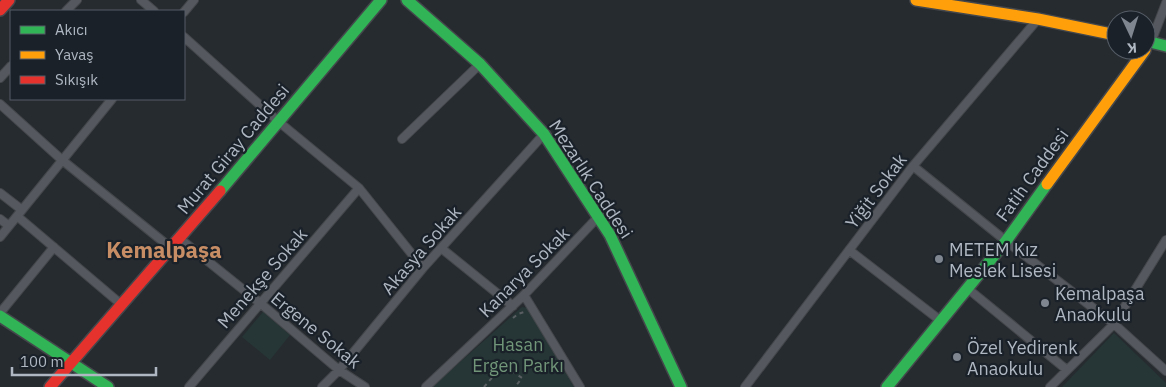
<svg xmlns="http://www.w3.org/2000/svg" width="1166" height="387" font-family="'IBM Plex Sans',sans-serif">
	<style>
		.green { fill: #263636 }
		.lines { fill: none; stroke-linecap: round; stroke-linejoin: round }
		.street-casing { stroke: #44474b; stroke-width: 10 }
		.fast-casing { stroke: #44474b; stroke-width: 14 }
		.slow-casing { stroke: #44474b; stroke-width: 14 }
		.jam-casing { stroke: #44474b; stroke-width: 14 }
		.path { stroke: #595e63; stroke-width: 2; stroke-dasharray: 4 4; stroke-linecap: butt }
		.street { stroke: #55595f; stroke-width: 8 }
		.fast { stroke: #30b455; stroke-width: 11 }
		.slow { stroke: #ff9f0a; stroke-width: 11 }
		.jam { stroke: #e5322d; stroke-width: 11 }
		.poi-dot { fill: #7f868f; stroke: #1a2129; stroke-width: 2 }
		.labels { text-anchor: middle; dominant-baseline: central; stroke-width: 4.5; stroke-linejoin: round; paint-order: stroke }
		.street-label { font-size: 18px; fill: #afb7c2; stroke: #1a2129 }
		.poi-label { font-size: 18px; fill: #afb7c2; stroke: #1a2129; text-anchor: start }
		.park-label { font-size: 18px; fill: #709578; stroke: #1a2129 }
		.district-label { font-size: 22px; font-weight: bold; fill: #c78d64; stroke: #1a2129 }
	</style>
	<rect width="100%" height="100%" fill="#262b30"/>
	<!-- green -->
	<path class="green" d="M522,307L528,308L574,387H432Z
		M263,312L290,335L270,360L242,337Z
		M1114,333L1166,383V387H1062Z"/>
	<g class="lines">
		<!-- street casing -->
		<g class="street-casing">
			<path id="street" d="M141,0L154,11
				M66,11L77,0
				M184,12L194,0
				M184,37L279,122L359,188L423,268
				M1151,42L1166,3
				M0,78L11,66
				M0,104L62,160L171,248
				M402,139L480,64
				M913,166L1006,241L1114,324L1166,371
				M0,193L22,210
				M17,216L122,305
				M0,219L9,226
				M0,237L112,99
				M179,238L260,303L339,370L365,387
				M441,248L513,306
				M849,250L941,321
				M967,288L1067,370
				M524,295L580,387
				M0,313L54,247
				M189,387L359,188
				M322,387L339,370L423,268L544,134
				M426,387L524,295L598,217
				M745,387L913,166L1038,19
				M1050,387L1114,324L1166,240"/>
		</g>
		<!-- fast casing -->
		<g class="fast-casing">
			<path id="fast" d="M407,0L480,64L544,134L610,235L681,387
				M1146,41L1166,46
				M220,191L381,0
				M0,316L108,387
				M887,387L1006,241L1047,184"/>
		</g>
		<!-- slow casing -->
		<g class="slow-casing">
			<path id="slow" d="M916,0L1038,19L1116,35
				M1047,184L1145,50"/>
		</g>
		<!-- jam casing -->
		<g class="jam-casing">
			<path id="jam" d="M0,10L9,0
				M50,387L220,191"/>
		</g>
		<!-- path -->
		<path class="path" d="M513,318L518,314L524,312
			M484,387L503,365L522,378L515,387"/>
		<!-- street -->
		<use href="#street" class="street"/>
		<!-- fast -->
		<use href="#fast" class="fast"/>
		<!-- slow -->
		<use href="#slow" class="slow"/>
		<!-- jam -->
		<use href="#jam" class="jam"/>
	</g>
	<!-- markers -->
	<g class="poi-dot">
		<circle cx="939" cy="259" r="5"/>
		<circle cx="1045" cy="303" r="5"/>
		<circle cx="957" cy="357" r="5"/>
	</g>
	<g class="labels">
		<!-- street labels -->
		<g class="street-label">
			<text transform="translate(233 149) rotate(-50)">Murat Giray Caddesi</text>
			<text transform="translate(1032 175) rotate(-54)">Fatih Caddesi</text>
			<text transform="translate(591 179) rotate(57)">Mezarlık Caddesi</text>
			<text transform="translate(876 191) rotate(-53)">Yiğit Sokak</text>
			<text transform="translate(421 250) rotate(-49)">Akasya Sokak</text>
			<text transform="translate(524 272) rotate(-45)">Kanarya Sokak</text>
			<text transform="translate(262 278) rotate(-49)">Menekşe Sokak</text>
			<text transform="translate(316 330) rotate(39)">Ergene Sokak</text>
		</g>
		<!-- poi labels -->
		<g class="poi-label">
			<text x="949" y="249">METEM Kız<tspan x="949" dy="21">Meslek Lisesi</tspan></text>
			<text x="1055" y="293">Kemalpaşa<tspan x="1055" dy="21">Anaokulu</tspan></text>
			<text x="967" y="347">Özel Yedirenk<tspan x="967" dy="21">Anaokulu</tspan></text>
		</g>
		<!-- park labels -->
		<g class="park-label">
			<text x="518" y="344">Hasan<tspan x="518" dy="21">Ergen Parkı</tspan></text>
		</g>
		<!-- district labels -->
		<g class="district-label">
			<text x="164" y="249">Kemalpaşa</text>
		</g>
	</g>
	<!-- legend -->
	<rect x="10" y="10" width="175" height="90" fill="#1a2129" stroke="#565d66"/>
	<rect x="20" y="26" width="25" height="8" fill="#30b455" stroke="#565d66"/>
	<text x="55" y="35" font-size="15" fill="#afb7c2">Akıcı</text>
	<rect x="20" y="51" width="25" height="8" fill="#ff9f0a" stroke="#565d66"/>
	<text x="55" y="60" font-size="15" fill="#afb7c2">Yavaş</text>
	<rect x="20" y="76" width="25" height="8" fill="#e5322d" stroke="#565d66"/>
	<text x="55" y="85" font-size="15" fill="#afb7c2">Sıkışık</text>
	<!-- north arrow -->
	<g transform="translate(1131 35) rotate(176)"><circle r="24" fill="#1a2129" stroke="#565d66"/>
	<path d="M0-4L9 19L0 12L-9 19Z" fill="#7f868f"/>
	<text y="-8" font-size="14" font-weight="bold" text-anchor="middle" fill="#afb7c2">K</text>
	</g>
	<!-- scale -->
	<path d="M12 367v8h144v-8" fill="none" stroke="#afb7c2" stroke-width="2.5"/>
	<text x="20" y="367" font-size="15" fill="#afb7c2" stroke="#1a2129" stroke-width="4" paint-order="stroke">100 m</text>
</svg>
